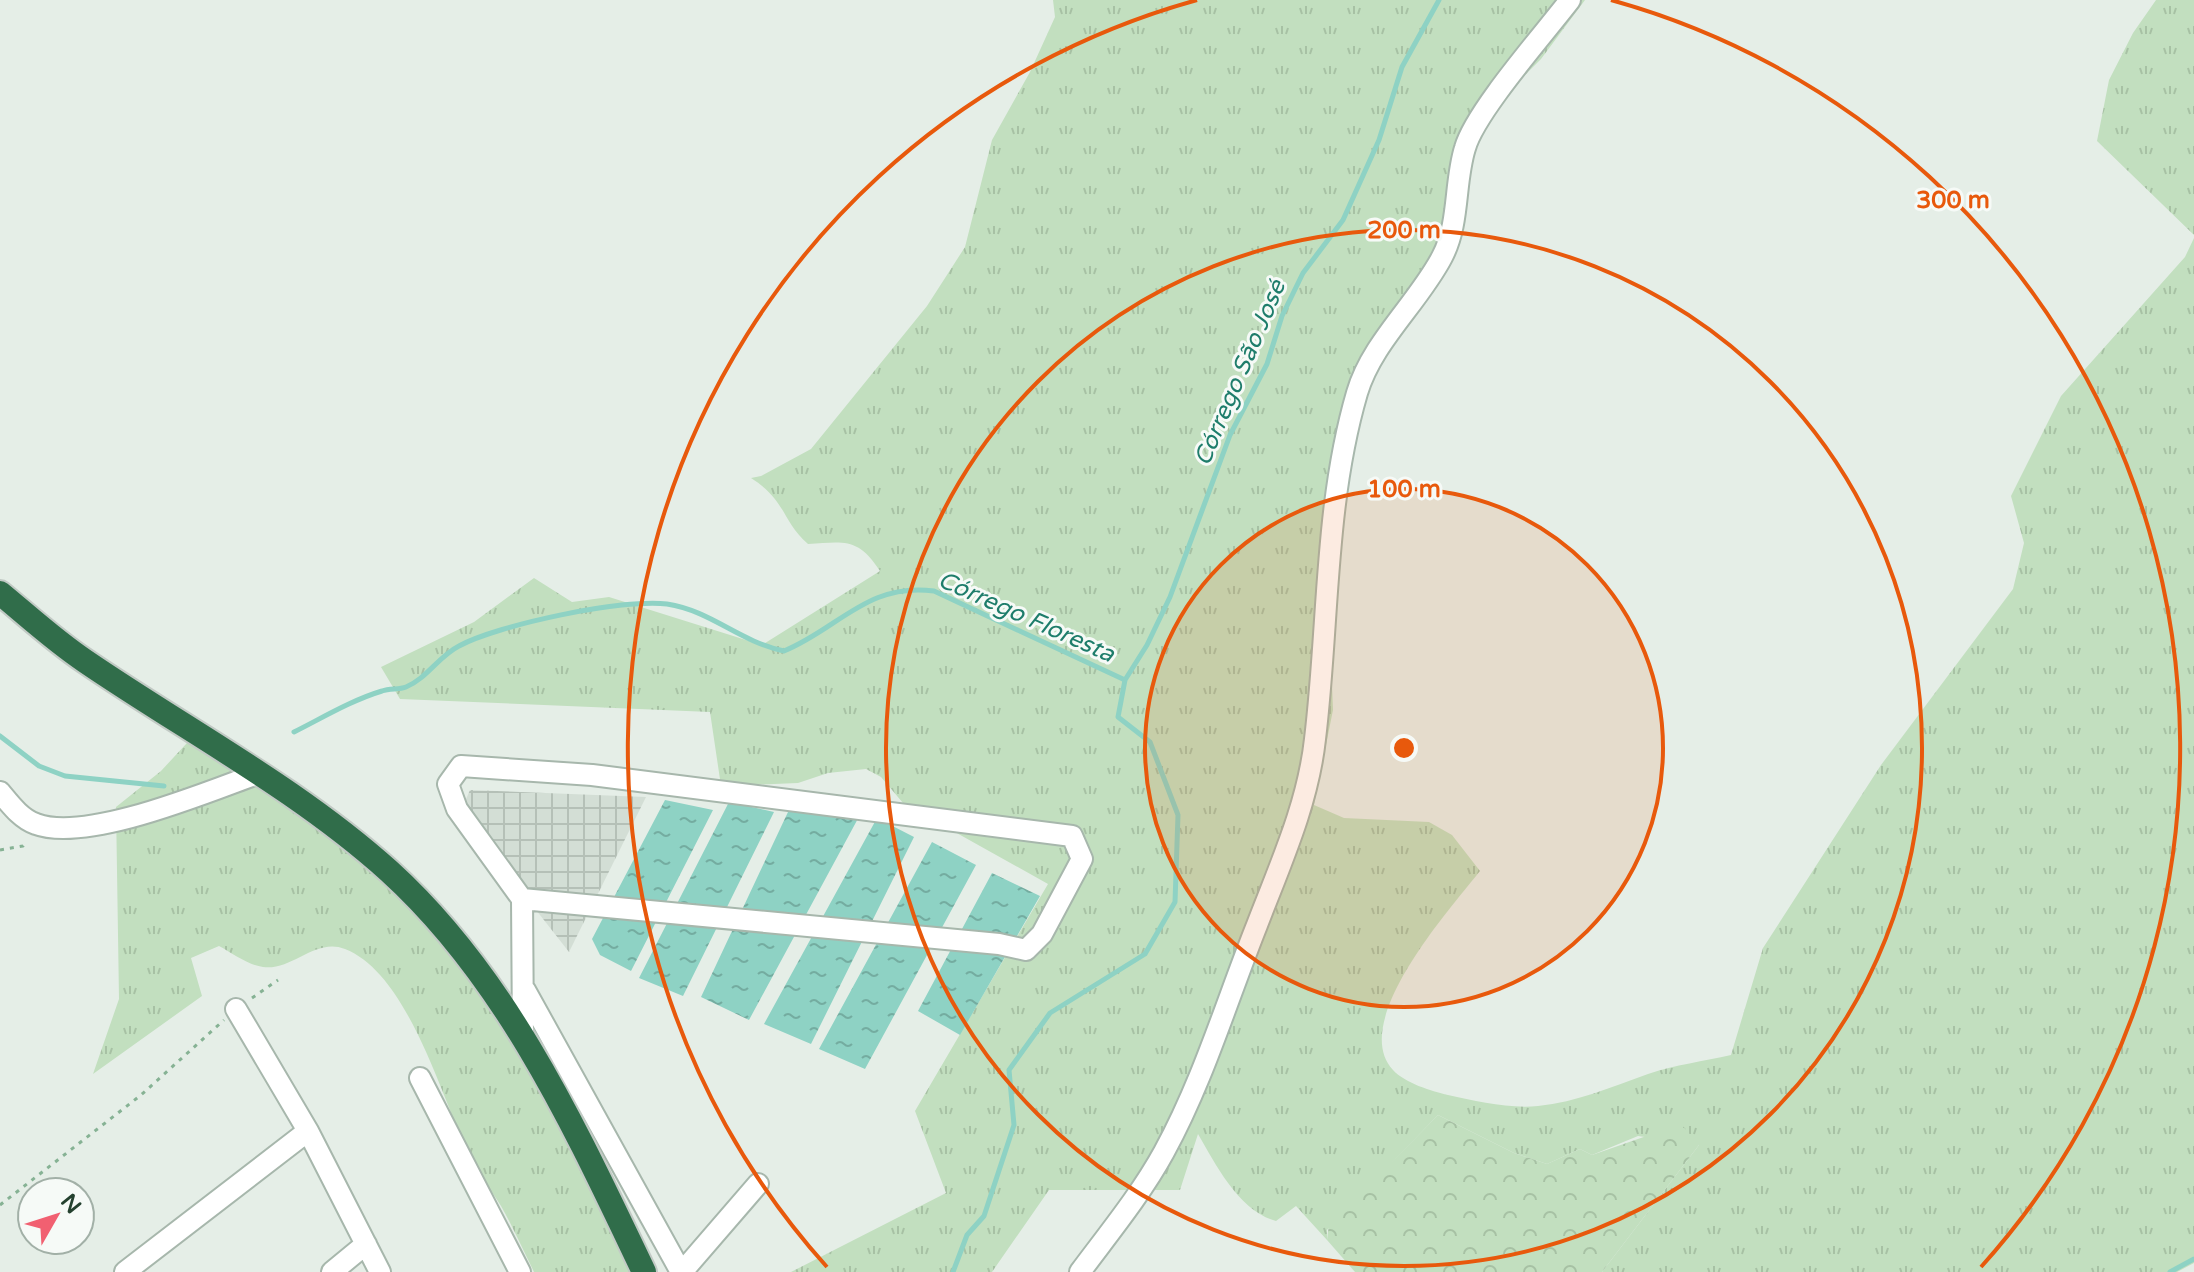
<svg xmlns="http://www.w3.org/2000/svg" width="2194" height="1272" font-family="'Varela Round',sans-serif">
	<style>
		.industrial { fill: url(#industrial-grid) }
		.grass { fill: url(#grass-tufts) }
		.forest { fill: url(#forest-crowns) }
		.water { fill: url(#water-ripples) }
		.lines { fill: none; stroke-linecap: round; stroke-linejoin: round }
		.stream { stroke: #8ed2c4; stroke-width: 5 }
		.minor-casing { stroke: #a7b7ac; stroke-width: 24 }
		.highway-casing { stroke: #c2cac5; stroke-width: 28 }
		.path { stroke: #86b294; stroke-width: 3; stroke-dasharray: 4 6; stroke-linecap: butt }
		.minor { stroke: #fff; stroke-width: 20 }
		.highway { stroke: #306d4a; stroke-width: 24 }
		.ring { fill: none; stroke: #e8590c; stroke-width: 4 }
		.labels { text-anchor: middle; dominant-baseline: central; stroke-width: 6; stroke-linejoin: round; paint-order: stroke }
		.water-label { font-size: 24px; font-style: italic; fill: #1e7d6b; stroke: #f6faf7 }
		.centre { fill: #e8590c; stroke: #f6faf7; stroke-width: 4 }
		.ring-label { font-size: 24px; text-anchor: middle; font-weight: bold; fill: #e8590c; stroke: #f6faf7; stroke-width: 6; stroke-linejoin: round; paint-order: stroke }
	</style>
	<defs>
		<pattern id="industrial-grid" width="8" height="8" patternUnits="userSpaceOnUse" patternTransform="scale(2)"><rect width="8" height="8" fill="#d3ded5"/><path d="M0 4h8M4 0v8" fill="none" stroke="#b5c0b7"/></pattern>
		<pattern id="grass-tufts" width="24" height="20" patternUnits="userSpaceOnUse" patternTransform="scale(2)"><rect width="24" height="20" fill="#c2dfbf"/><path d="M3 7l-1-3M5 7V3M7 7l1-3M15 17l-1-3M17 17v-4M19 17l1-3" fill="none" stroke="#a7c1a4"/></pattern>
		<pattern id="forest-crowns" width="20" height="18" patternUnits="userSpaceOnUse" patternTransform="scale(2)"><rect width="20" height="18" fill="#c2dfbf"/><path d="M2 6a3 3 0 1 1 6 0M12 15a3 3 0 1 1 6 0" fill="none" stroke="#a7c1a4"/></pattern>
		<pattern id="water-ripples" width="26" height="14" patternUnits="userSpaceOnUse" patternTransform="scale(2)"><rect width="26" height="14" fill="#8ed2c4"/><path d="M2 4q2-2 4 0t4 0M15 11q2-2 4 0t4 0" fill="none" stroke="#74aca0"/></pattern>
	</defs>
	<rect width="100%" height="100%" fill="#e5eee7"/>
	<!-- industrial -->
	<path class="industrial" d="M470,790L646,797L569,952L460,813Z"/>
	<!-- grass -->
	<path class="grass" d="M1053,0H1585L1541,59L1492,108L1477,132L1456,242L1410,324L1357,390L1327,559L1333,710L1314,805L1344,818L1429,822L1452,835L1480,871C1451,908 1348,1022 1393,1070C1405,1083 1431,1091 1448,1095C1476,1101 1509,1109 1538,1106C1577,1102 1611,1087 1648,1074C1675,1065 1704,1061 1731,1055L1763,948L1881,765L2013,589L2024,543L2011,496L2061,396L2185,257L2194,238V1263L2177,1272H1602L1699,1145L1638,1136L1592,1155L1580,1149L1547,1164L1514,1153L1438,1115L1327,1230V1240L1296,1206L1276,1221C1239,1211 1216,1165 1198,1134L1180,1190H1049L992,1272H791L946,1193L915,1111L1048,884L903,803L881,777L866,769L828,773L798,783L721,786L710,712L400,699L381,667L474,622L534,578L572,602L609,597L762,645L880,571C858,537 844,542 808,544C781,520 787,501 751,478L761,476L811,449L927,306L965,247L992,140L1030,72L1055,17Z
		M2156,0H2194V235L2097,141L2109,80L2133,33Z
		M199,730L262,770L445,935L542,1083L633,1272H534C523,1250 513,1227 501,1206C491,1190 480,1176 471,1159C442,1100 409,974 345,949C316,937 292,971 263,967C248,965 232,953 219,946L191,958L202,996L93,1074L119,999L116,807L161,771Z"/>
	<!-- forest -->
	<path class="forest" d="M1438,1115L1514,1153L1547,1164L1580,1149L1592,1155L1681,1124L1699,1145L1602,1272H1355L1327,1240L1330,1215L1394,1160Z"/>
	<!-- water -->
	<path class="water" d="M665,800L713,810L631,971L600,955L592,939Z
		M729,802L774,812L683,996L639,978Z
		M840,802L861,813L749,1020L701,997L788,812Z
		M877,818L914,837L811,1044L764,1024Z
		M932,842L976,865L865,1069L819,1049Z
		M992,873L1040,896L960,1035L918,1011Z"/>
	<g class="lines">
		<!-- stream -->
		<path class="stream" d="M294,732C322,718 352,700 382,691C390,688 399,690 406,687C426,679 439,656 459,646C497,625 624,598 667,604C712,611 738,641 784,651C838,629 868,582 934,591L1125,680
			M0,736L39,766L65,776L164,786
			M953,1272L967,1235L984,1216L1014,1125L1009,1070L1050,1013L1145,954L1175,902L1178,815L1150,742L1118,717L1125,680L1147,645L1170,597L1230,435L1267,364L1282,316L1303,273L1343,220L1379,140L1402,67L1439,0
			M2170,1272L2194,1259"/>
		<!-- minor casing -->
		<g class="minor-casing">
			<path id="minor" d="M0,792C10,804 21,819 36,824C86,843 207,792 257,774
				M522,899L999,944L1026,950L1042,934L1082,859L1072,836L592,775L461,766L448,784L457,809L522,899L523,1035
				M525,990L681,1272
				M236,1009L308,1131L380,1272
				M420,1078L520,1272
				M125,1272L308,1131
				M332,1272L366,1244
				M682,1272L758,1184
				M1080,1272C1109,1233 1141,1194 1164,1152C1203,1081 1227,1000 1257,925C1280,865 1308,804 1315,739C1329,624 1324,506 1357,393C1372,342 1418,303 1442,257C1460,223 1454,183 1465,148C1475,112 1544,34 1570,0"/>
		</g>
		<!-- highway casing -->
		<g class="highway-casing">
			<path id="highway" d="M0,593C28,616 55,641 85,661C186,730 298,789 389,871C508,979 576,1130 644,1272"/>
		</g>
		<!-- path -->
		<path class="path" d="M0,850L23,846L26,841
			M252,998L278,980
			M0,1205L141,1095L224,1020"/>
		<!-- minor -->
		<use href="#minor" class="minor"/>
		<!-- highway -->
		<use href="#highway" class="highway"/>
	</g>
	<!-- distance rings -->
	<circle cx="1404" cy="748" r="259" fill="#e8590c" fill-opacity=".12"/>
	<g class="ring">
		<circle cx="1404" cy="748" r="259"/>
		<circle cx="1404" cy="748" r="518"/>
		<path d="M827 1267A776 776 0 0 1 1197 0M1611 0A776 776 0 0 1 1981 1267"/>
	</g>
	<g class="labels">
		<!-- water labels -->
		<g class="water-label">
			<text transform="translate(1240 373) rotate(-67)">Córrego São José</text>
			<text transform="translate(1026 617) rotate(24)">Córrego Floresta</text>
		</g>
	</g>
	<circle cx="1404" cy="748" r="12" class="centre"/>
	<g class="ring-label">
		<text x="1953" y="208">300 m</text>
		<text x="1404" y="238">200 m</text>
		<text x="1404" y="497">100 m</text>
	</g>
	<!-- north arrow -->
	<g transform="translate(56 1216) rotate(51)"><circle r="38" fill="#f6faf7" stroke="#a2b0a7" stroke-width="2"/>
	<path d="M0-6L14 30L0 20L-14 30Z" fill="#f16071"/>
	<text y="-12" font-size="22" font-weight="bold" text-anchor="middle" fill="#24412f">N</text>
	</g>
</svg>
